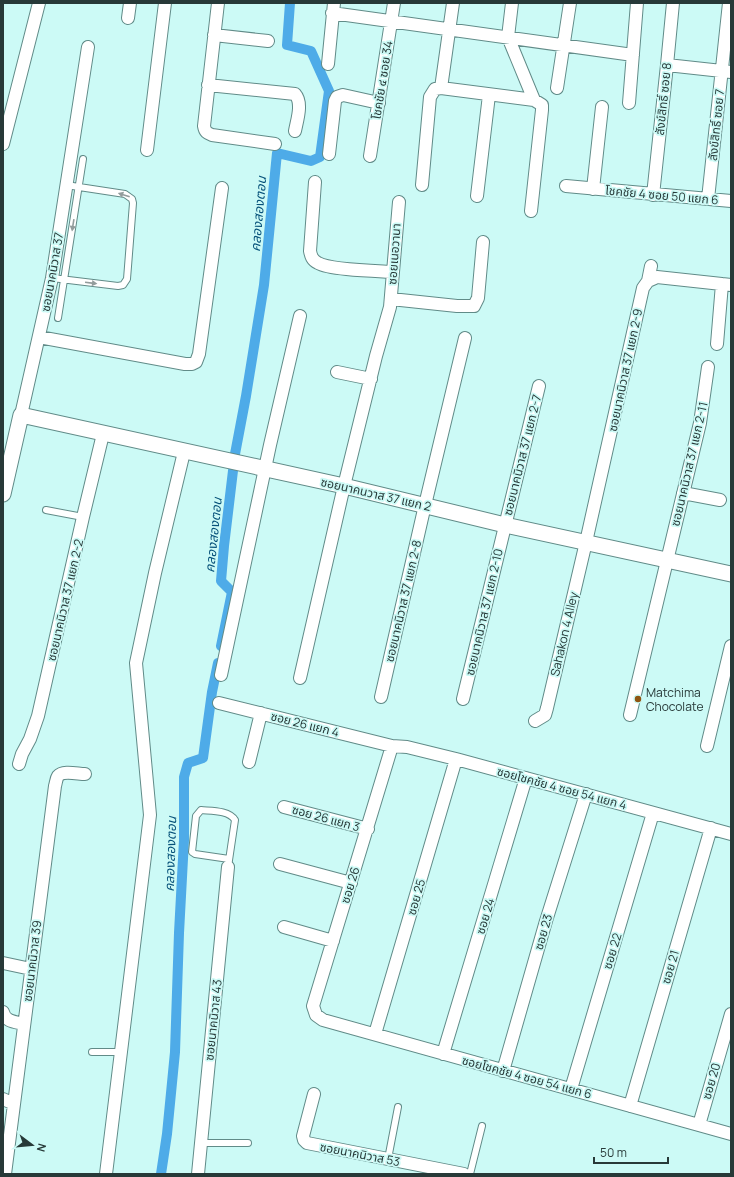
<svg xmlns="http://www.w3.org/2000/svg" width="734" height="1177" font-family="Manrope,'Noto Sans Thai',sans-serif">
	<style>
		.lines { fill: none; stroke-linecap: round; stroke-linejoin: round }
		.canal { stroke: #4eabe8; stroke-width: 10 }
		.service-casing { stroke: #618b88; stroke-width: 8 }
		.minor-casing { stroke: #618b88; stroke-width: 14 }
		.tertiary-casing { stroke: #618b88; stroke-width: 17 }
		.service { stroke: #fff; stroke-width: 6 }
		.minor { stroke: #fff; stroke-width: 12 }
		.tertiary { stroke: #fff; stroke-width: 15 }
		.oneway { fill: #939c9c }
		.poi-dot { fill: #905512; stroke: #ccfaf6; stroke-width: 1.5 }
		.labels { text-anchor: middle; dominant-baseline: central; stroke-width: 3.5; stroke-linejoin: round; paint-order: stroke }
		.street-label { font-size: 12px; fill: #273938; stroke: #ccfaf6 }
		.poi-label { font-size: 12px; fill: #273938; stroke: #ccfaf6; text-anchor: start }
		.water-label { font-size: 13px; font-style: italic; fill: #07527a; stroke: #ccfaf6 }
	</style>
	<rect width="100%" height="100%" fill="#ccfaf6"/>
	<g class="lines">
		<!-- canal -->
		<path class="canal" d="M221,646L232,592L221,581L224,546L235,454L246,396L264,285L277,153L311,161L320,157L329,91L311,51L287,45L290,3
			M161,1174L167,1134L175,1052L179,933L184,840V777L188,763L203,758L212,692L218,663"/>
		<!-- service casing -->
		<g class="service-casing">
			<path id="service" d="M52,278L118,286L123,285L127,279L133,203L132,199L125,194L66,185
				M58,318L83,159
				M46,510L83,517
				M228,867L235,820C229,810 211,811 201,810L196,816L192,852L195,854L229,859
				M92,1052H121
				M202,1143H248
				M388,1159L398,1107
				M470,1174L482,1126"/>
		</g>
		<!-- minor casing -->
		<g class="minor-casing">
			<path id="minor" d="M218,3L204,126C205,132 207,133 212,135L275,144
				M512,3L508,37L534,100
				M332,13L633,55
				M128,18L130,3
				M214,35L268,41
				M328,64L334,3
				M667,65L731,72
				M208,85L295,94C303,103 297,120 295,131
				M441,88L453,3
				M557,88L570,3
				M629,103L637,3
				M3,144L39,3
				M147,150L165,3
				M329,154L335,101L337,97L343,95L379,103
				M370,156L394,3
				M315,182L310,251C311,256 312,260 318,263C330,270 377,271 393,272
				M422,185L430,97L435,89L441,88L534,100L542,105V110L531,211
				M566,186L731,201
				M593,189L602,107
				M653,195L667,65L673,3
				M477,196L489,95
				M708,199L729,3
				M648,281L651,266
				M391,299L457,306H474L478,298L483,242
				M39,337L185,364H192L196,362L199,354L222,188
				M717,344L722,284
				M337,372L371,379
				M21,415L52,278L88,47
				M683,493L720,500
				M221,675L270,445L300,316
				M300,678L344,486L376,356L390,307L399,202
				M381,697L425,505L465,338
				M463,699L539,386
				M219,703L392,746L407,747L456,759L731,834
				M630,715L700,423L708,367
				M535,721L545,715L547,708L586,542L643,288L648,281L657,277L731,285
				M392,746L313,1006L316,1015L323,1020L731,1134
				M707,746L731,646
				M249,762L261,713
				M19,764L22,754L30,739L38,716L83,517L103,434
				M284,807L368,829
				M280,864L351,883
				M284,927L333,941
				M3,963L31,969
				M3,1012C5,1022 16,1022 24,1024
				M375,1034L456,759
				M443,1054L526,778
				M503,1071L546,921L586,794
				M571,1089L653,813
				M314,1094L303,1136L304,1140L307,1143L464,1174
				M3,1099L14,1104
				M630,1106L711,828
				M699,1125L731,1014
				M5,1174L55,786C56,783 56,779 58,776C63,770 78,774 85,774
				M106,1174L150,815L136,663L155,573L184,452
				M198,1174L228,867"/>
		</g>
		<!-- tertiary casing -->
		<g class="tertiary-casing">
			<path id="tertiary" d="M3,494L21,415L344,486L505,525L731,574"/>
		</g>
		<!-- service -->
		<use href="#service" class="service"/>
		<!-- minor -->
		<use href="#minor" class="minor"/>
		<!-- tertiary -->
		<use href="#tertiary" class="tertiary"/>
	</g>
	<!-- one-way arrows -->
	<defs><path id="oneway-solid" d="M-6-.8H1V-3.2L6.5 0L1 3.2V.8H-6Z"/></defs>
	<g class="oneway">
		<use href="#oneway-solid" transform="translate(124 195) rotate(-162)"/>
		<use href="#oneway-solid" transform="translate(73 225) rotate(99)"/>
		<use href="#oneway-solid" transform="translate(91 283) rotate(7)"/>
	</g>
	<!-- markers -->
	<circle class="poi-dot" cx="638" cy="699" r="4"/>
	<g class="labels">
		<!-- street labels -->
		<g class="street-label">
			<text transform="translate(382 80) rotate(-81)">โชคชัย ๔ ซอย 34</text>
			<text transform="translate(663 99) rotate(-84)">สังข์สิทธิ์ ซอย 8</text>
			<text transform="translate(716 125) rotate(-84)">สังข์สิทธิ์ ซอย 7</text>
			<text transform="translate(662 195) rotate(5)">โชคชัย 4 ซอย 50 แยก 6</text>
			<text transform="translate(394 254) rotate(-86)">ซอยเนอวานา</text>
			<text transform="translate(52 272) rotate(-80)">ซอยนาคนิวาส 37</text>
			<text transform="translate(625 370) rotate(-78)">ซอยนาคนิวาส 37 แยก 2-9</text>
			<text transform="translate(522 455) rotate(-76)">ซอยนาคนิวาส 37 แยก 2-7</text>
			<text transform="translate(689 464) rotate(-77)">ซอยนาคนิวาส 37 แยก 2-11</text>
			<text transform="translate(376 494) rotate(13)">ซอยนาคนวาส 37 แยก 2</text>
			<text transform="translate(65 600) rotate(-77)">ซอยนาคนิวาส 37 แยก 2-2</text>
			<text transform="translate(403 601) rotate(-77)">ซอยนาคนิวาส 37 แยก 2-8</text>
			<text transform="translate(484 612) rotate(-77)">ซอยนาคนิวาส 37 แยก 2-10</text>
			<text transform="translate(564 634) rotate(-77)">Sahakon 4 Alley</text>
			<text transform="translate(305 724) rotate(14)">ซอย 26 แยก 4</text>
			<text transform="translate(562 788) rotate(15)">ซอยโชคชัย 4 ซอย 54 แยก 4</text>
			<text transform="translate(326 818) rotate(15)">ซอย 26 แยก 3</text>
			<text transform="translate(350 885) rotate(-73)">ซอย 26</text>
			<text transform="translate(416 897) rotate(-74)">ซอย 25</text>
			<text transform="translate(485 916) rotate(-73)">ซอย 24</text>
			<text transform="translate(543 932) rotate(-74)">ซอย 23</text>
			<text transform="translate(612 951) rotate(-73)">ซอย 22</text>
			<text transform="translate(32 961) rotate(-83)">ซอยนาคนิวาส 39</text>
			<text transform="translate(670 967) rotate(-74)">ซอย 21</text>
			<text transform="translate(213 1020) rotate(-84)">ซอยนาคนิวาส 43</text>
			<text transform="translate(527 1077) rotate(15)">ซอยโชคชัย 4 ซอย 54 แยก 6</text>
			<text transform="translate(711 1081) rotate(-74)">ซอย 20</text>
			<text transform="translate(360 1154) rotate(11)">ซอยนาคนิวาส 53</text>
		</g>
		<!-- poi labels -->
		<g class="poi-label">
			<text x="646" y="692">Matchima<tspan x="646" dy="14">Chocolate</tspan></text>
		</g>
		<!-- water labels -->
		<g class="water-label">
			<text transform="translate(258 214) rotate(-85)">คลองสองตอน</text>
			<text transform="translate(213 535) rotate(-84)">คลองสองตอน</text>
			<text transform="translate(170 854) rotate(-88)">คลองสองตอน</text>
		</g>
	</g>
	<!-- border -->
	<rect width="734" height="1177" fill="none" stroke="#273938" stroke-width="8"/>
	<!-- north arrow -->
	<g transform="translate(32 1145) rotate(106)" stroke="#ccfaf6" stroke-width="3" paint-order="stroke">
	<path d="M0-3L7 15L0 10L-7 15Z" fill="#273938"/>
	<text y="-6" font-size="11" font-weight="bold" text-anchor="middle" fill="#273938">N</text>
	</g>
	<!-- scale -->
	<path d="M594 1157v6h74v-6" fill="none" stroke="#273938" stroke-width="2"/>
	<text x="600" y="1157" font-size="12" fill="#273938" stroke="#ccfaf6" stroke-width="3" paint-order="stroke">50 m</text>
</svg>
